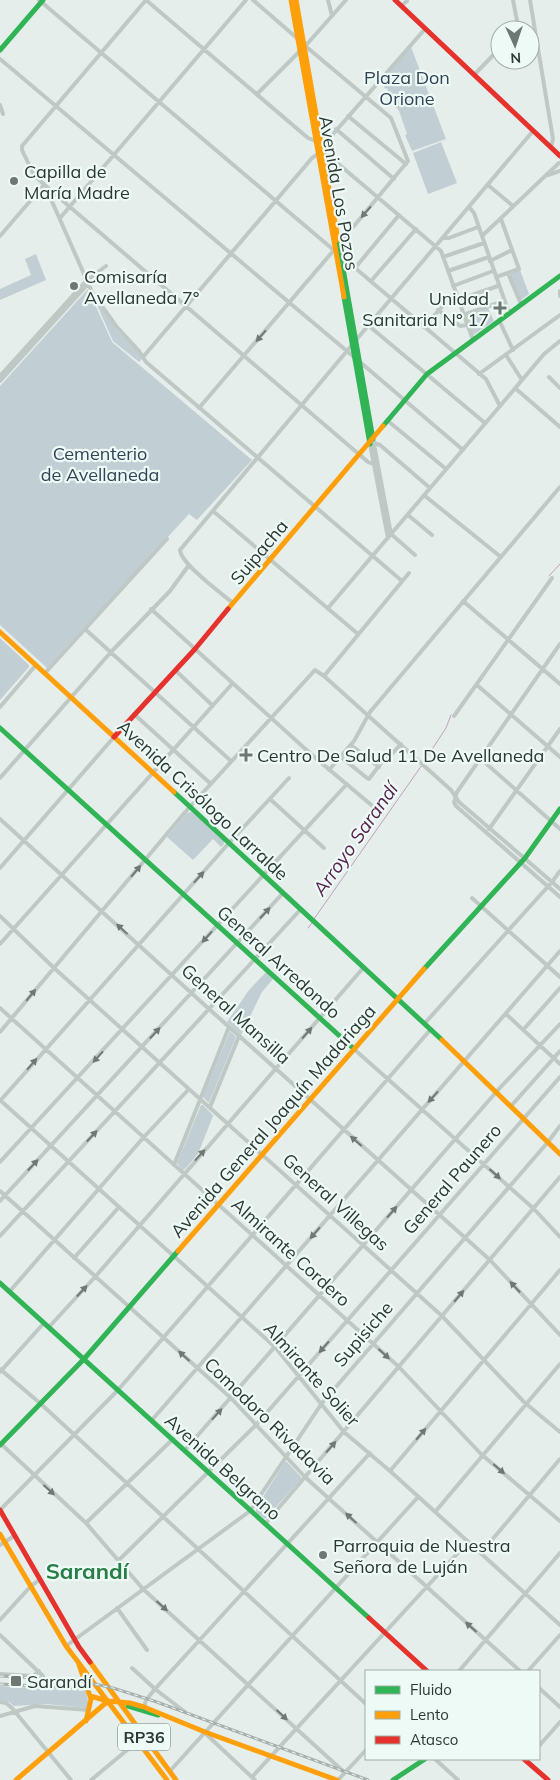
<svg xmlns="http://www.w3.org/2000/svg" width="560" height="1780" font-family="Mulish,sans-serif">
	<style>
		.green { fill: #c1ced4 }
		.lines { fill: none; stroke-linecap: round; stroke-linejoin: round }
		.stream { stroke: #bfa2bc; stroke-width: 1 }
		.street { stroke: #bec8c4; stroke-width: 4 }
		.fast { stroke: #30b455; stroke-width: 5 }
		.slow { stroke: #ff9f0a; stroke-width: 5 }
		.jam { stroke: #e5322d; stroke-width: 5 }
		.rail-casing { stroke: #a8b0ac; stroke-width: 3 }
		.rail { stroke: #eefaf6; stroke-width: 1; stroke-dasharray: 4; stroke-linecap: butt }
		.oneway { fill: #6e7974 }
		.poi-dot { fill: #6d7873; stroke: #eefaf6; stroke-width: 2 }
		.labels { text-anchor: middle; dominant-baseline: central; stroke-width: 4.5; stroke-linejoin: round; paint-order: stroke }
		.shield { fill: #eefaf6; stroke: #66736d; stroke-width: 1 }
		.shield-label { font-size: 16px; font-weight: bold; fill: #2c3932 }
		.park-label { font-size: 18px; fill: #314456; stroke: #eefaf6 }
		.poi-label { font-size: 18px; fill: #2c3932; stroke: #eefaf6; text-anchor: start }
		.street-label { font-size: 18px; fill: #2c3932; stroke: #eefaf6 }
		.water-label { font-size: 19px; font-style: italic; fill: #59234f; stroke: #eefaf6 }
		.district-label { font-size: 22px; font-weight: bold; fill: #287e47; stroke: #eefaf6 }
	</style>
	<rect width="100%" height="100%" fill="#e6eeec"/>
	<!-- green -->
	<path class="green" d="M411,47L446,139L412,151L405,135L407,134L399,111L392,102L387,88L385,89L382,80Z
		M441,142L457,183L428,194L413,153Z
		M36,254L46,280L0,300V289L31,275L25,259Z
		M520,270L529,294L521,300L510,274Z
		M88,289L112,342L252,460L197,520L189,514L47,668L0,625V386Z
		M93,296L116,329L137,351L142,359L139,362L113,341Z
		M488,308L494,321L473,335L465,316Z
		M0,638L29,665V667L0,700Z
		M192,812L224,841V844L221,847L213,839L193,860L167,837L187,813Z
		M266,972L273,979L262,992L241,1035L227,1022L249,990Z
		M230,1031L236,1037L209,1103L203,1097Z
		M201,1105H203L212,1114L213,1116L198,1154L185,1169L182,1170L177,1163Z
		M285,1462H287L301,1477V1479L265,1519L256,1512V1508Z
		M0,1686L86,1691L89,1706L88,1708L46,1704L14,1706L9,1702L0,1700Z"/>
	<g class="lines">
		<!-- stream -->
		<path class="stream" d="M549,576L560,564
			M425,760L446,728L451,715
			M314,919L422,765
			M308,928L312,923"/>
		<!-- street -->
		<path class="street" d="M39,0L336,252
			M146,0L22,146V150L34,175L49,189L50,197L92,292L116,326L139,351L146,362L402,581
			M146,0L308,138L316,141
			M253,0L298,39
			M328,0L332,16
			M513,0L518,26L517,30
			M530,0L553,139L551,147
			M401,6L407,1
			M0,59L354,357
			M474,75L500,48
			M257,94L308,43L346,0
			M0,105L3,114
			M348,116L406,164
			M336,129L394,179
			M321,143L327,141L425,29
			M323,154L329,156L441,251L473,340
			M548,175L560,171
			M488,185L513,206
			M49,189L368,462L373,464
			M469,207L474,213L509,313
			M60,218L246,0
			M0,236L44,185
			M482,236L559,163
			M443,238H449L478,227
			M341,256L486,379L500,406
			M443,257L484,243
			M490,261L512,250
			M355,268L399,215
			M448,271L489,257
			M508,273L521,304
			M496,277L519,269L501,219
			M371,281L416,229
			M453,286L493,271
			M560,291V296
			M458,300L498,286
			M438,310L460,326L467,325
			M463,315L504,301
			M499,320L513,350
			M369,326L485,423
			M424,327L455,292
			M356,340L533,131
			M506,355L522,380
			M143,357L312,158L318,154
			M360,362L463,450
			M479,374L560,315
			M0,376L86,281L106,266
			M549,377L560,388
			M0,381L88,284
			M515,388L560,427
			M199,408L334,250L408,161L391,118L303,44
			M388,421L446,469
			M373,439L391,534L415,555
			M374,443L380,445L430,488
			M370,444L388,538
			M425,496L501,557
			M213,511L358,634
			M408,515L432,535
			M463,601L560,684
			M233,603C222,594 180,563 180,550L352,345
			M328,608L500,406L544,354L560,341
			M151,609L312,755L382,814
			M85,629L231,761
			M560,644L457,792L454,802L456,806L560,897
			M175,670L212,705
			M45,673L167,539
			M324,676L409,573
			M477,685L560,757
			M0,707L36,665
			M134,714L211,784
			M454,716L552,578
			M351,745L379,767
			M341,757L367,778L369,779L387,755H391L401,744
			M481,759L560,829
			M329,770L354,741L370,712L560,487
			M0,778L111,652L170,591L189,565
			M270,799L324,848
			M0,819L209,1009L490,1260L560,1335
			M489,829L560,729
			M0,868L114,737
			M472,898L560,977
			M0,916L54,968L442,1316L524,1402L560,1432
			M0,944L232,684
			M0,1008L399,1367L481,1454L560,1521
			M506,1014L560,1064
			M425,1023L552,882L560,871
			M523,1030L560,988
			M0,1032L187,810L315,670L324,676L451,790L459,802L560,889
			M354,1049L534,1209L560,1237
			M0,1100L275,1347L344,1432L390,1471L560,1625
			M0,1101L229,843L289,778
			M512,1105L560,1051
			M210,1107L239,1036
			M0,1162L347,784
			M174,1165L229,1027
			M0,1191L231,1398L305,1477L520,1671
			M0,1201L283,893
			M0,1236L301,909
			M74,1258L119,1207
			M10,1291L143,1138L189,1089
			M49,1327L95,1277L364,967
			M0,1369L41,1404L366,1704
			M0,1372L44,1323
			M152,1420L560,951
			M0,1443L86,1523L143,1589L345,1773
			M185,1450L497,1091L560,1024
			M390,1471L560,1270
			M0,1510L118,1390L431,1029
			M435,1512L560,1364
			M86,1523L173,1439
			M265,1524L560,1177
			M0,1545L14,1536
			M481,1553L560,1459
			M119,1560L256,1425L560,1077
			M117,1608L147,1650
			M0,1620L30,1587L39,1580
			M0,1635L43,1676
			M66,1646L250,1511L322,1403L548,1142L560,1126
			M132,1668L155,1689L185,1712
			M459,1671L560,1553
			M528,1671L560,1635
			M0,1674L33,1676L39,1671
			M539,1688L560,1707
			M0,1702L6,1703L12,1708L71,1780
			M144,1707L146,1700L155,1689L370,1453
			M0,1716L35,1706L89,1710
			M206,1734L255,1780
			M539,1746L560,1722
			M435,1759L458,1780
			M170,1771L418,1497
			M252,1777L468,1542
			M91,1780L138,1741
			M338,1780L366,1750"/>
		<!-- fast -->
		<path class="fast" d="M0,50L43,0
			M338,240L373,439
			M344,297L370,444
			M383,426L427,374L560,276
			M0,728L354,1049
			M174,792L442,1040
			M424,969L525,858L560,809
			M0,1283L369,1618
			M0,1445L84,1359L178,1251
			M128,1706L158,1715
			M393,1780L425,1759"/>
		<!-- slow -->
		<path class="slow" d="M291,0L344,297
			M296,0L338,240
			M228,609L383,426
			M0,632L174,792
			M442,1040L560,1154
			M178,1251L424,969
			M0,1534L66,1646L167,1780
			M90,1662L176,1780
			M79,1665L91,1699L86,1721
			M90,1696L108,1701L130,1703L144,1707L205,1732L337,1780
			M16,1780L108,1701"/>
		<!-- jam -->
		<path class="jam" d="M395,0L560,156
			M114,737L195,649L228,609
			M0,1510L79,1647L90,1662
			M369,1618L427,1671
			M524,1759L548,1780"/>
		<!-- rail casing -->
		<g class="rail-casing">
			<path id="rail" d="M0,1676L76,1680L113,1688L154,1701L368,1780
				M0,1684L89,1689"/>
		</g>
		<!-- rail -->
		<use href="#rail" class="rail"/>
	</g>
	<!-- one-way arrows -->
	<defs><path id="oneway-solid" d="M-6-.8H1V-3.2L6.5 0L1 3.2V.8H-6Z" transform="scale(1.25)"/></defs>
	<g class="oneway">
		<use href="#oneway-solid" transform="translate(366 212) rotate(131)"/>
		<use href="#oneway-solid" transform="translate(261 336) rotate(131)"/>
		<use href="#oneway-solid" transform="translate(136 871) rotate(-50)"/>
		<use href="#oneway-solid" transform="translate(199 877) rotate(-48)"/>
		<use href="#oneway-solid" transform="translate(265 913) rotate(-47)"/>
		<use href="#oneway-solid" transform="translate(122 929) rotate(-137)"/>
		<use href="#oneway-solid" transform="translate(207 937) rotate(132)"/>
		<use href="#oneway-solid" transform="translate(31 995) rotate(-51)"/>
		<use href="#oneway-solid" transform="translate(155 1033) rotate(-47)"/>
		<use href="#oneway-solid" transform="translate(307 1033) rotate(-49)"/>
		<use href="#oneway-solid" transform="translate(98 1057) rotate(132)"/>
		<use href="#oneway-solid" transform="translate(32 1064) rotate(-49)"/>
		<use href="#oneway-solid" transform="translate(433 1097) rotate(132)"/>
		<use href="#oneway-solid" transform="translate(92 1136) rotate(-47)"/>
		<use href="#oneway-solid" transform="translate(356 1141) rotate(-139)"/>
		<use href="#oneway-solid" transform="translate(200 1155) rotate(-48)"/>
		<use href="#oneway-solid" transform="translate(33 1165) rotate(-47)"/>
		<use href="#oneway-solid" transform="translate(495 1174) rotate(42)"/>
		<use href="#oneway-solid" transform="translate(392 1212) rotate(-49)"/>
		<use href="#oneway-solid" transform="translate(315 1233) rotate(131)"/>
		<use href="#oneway-solid" transform="translate(515 1287) rotate(-133)"/>
		<use href="#oneway-solid" transform="translate(82 1291) rotate(-47)"/>
		<use href="#oneway-solid" transform="translate(459 1296) rotate(-50)"/>
		<use href="#oneway-solid" transform="translate(324 1347) rotate(131)"/>
		<use href="#oneway-solid" transform="translate(384 1354) rotate(42)"/>
		<use href="#oneway-solid" transform="translate(184 1356) rotate(-138)"/>
		<use href="#oneway-solid" transform="translate(217 1414) rotate(-48)"/>
		<use href="#oneway-solid" transform="translate(421 1434) rotate(-50)"/>
		<use href="#oneway-solid" transform="translate(331 1447) rotate(-49)"/>
		<use href="#oneway-solid" transform="translate(499 1469) rotate(41)"/>
		<use href="#oneway-solid" transform="translate(49 1490) rotate(42)"/>
		<use href="#oneway-solid" transform="translate(351 1518) rotate(-137)"/>
		<use href="#oneway-solid" transform="translate(162 1606) rotate(42)"/>
		<use href="#oneway-solid" transform="translate(471 1627) rotate(-138)"/>
		<use href="#oneway-solid" transform="translate(282 1715) rotate(43)"/>
	</g>
	<!-- markers -->
	<g class="poi-dot">
		<circle cx="14" cy="181" r="5"/>
		<circle cx="74" cy="286" r="5"/>
		<path d="M497.5 300.5h5v5h5v5h-5v5h-5v-5h-5v-5h5z"/>
		<path d="M243.5 747.5h5v5h5v5h-5v5h-5v-5h-5v-5h5z"/>
		<circle cx="323" cy="1555" r="5"/>
		<rect x="10" y="1675" width="12" height="12" rx="2.5"/>
	</g>
	<g class="labels">
		<!-- shield labels -->
		<rect class="shield" x="118" y="1723.5" width="52" height="27" rx="4"/>
		<g class="shield-label">
			<text x="144" y="1737">RP36</text>
		</g>
		<!-- park labels -->
		<g class="park-label">
			<text x="407" y="77">Plaza Don<tspan x="407" dy="21">Orione</tspan></text>
			<text x="100" y="453">Cementerio<tspan x="100" dy="21">de Avellaneda</tspan></text>
		</g>
		<!-- poi labels -->
		<g class="poi-label">
			<text x="24" y="171">Capilla de<tspan x="24" dy="21">María Madre</tspan></text>
			<text x="84" y="276">Comisaría<tspan x="84" dy="21">Avellaneda 7°</tspan></text>
			<text x="489" y="298" text-anchor="end">Unidad<tspan x="489" dy="21">Sanitaria N° 17</tspan></text>
			<text x="257" y="755">Centro De Salud 11 De Avellaneda</text>
			<text x="333" y="1545">Parroquia de Nuestra<tspan x="333" dy="21">Señora de Luján</tspan></text>
			<text x="27" y="1681">Sarandí</text>
		</g>
		<!-- street labels -->
		<g class="street-label">
			<text transform="translate(339 193) rotate(80)">Avenida Los Pozos</text>
			<text transform="translate(259 552) rotate(-50)">Suipacha</text>
			<text transform="translate(203 800) rotate(43)">Avenida Crisólogo Larralde</text>
			<text transform="translate(279 962) rotate(42)">General Arredondo</text>
			<text transform="translate(236 1014) rotate(42)">General Mansilla</text>
			<text transform="translate(273 1121) rotate(-49)">Avenida General Joaquín Madariaga</text>
			<text transform="translate(452 1179) rotate(-49)">General Paunero</text>
			<text transform="translate(336 1202) rotate(42)">General Villegas</text>
			<text transform="translate(291 1252) rotate(42)">Almirante Cordero</text>
			<text transform="translate(363 1334) rotate(-49)">Supisiche</text>
			<text transform="translate(312 1374) rotate(48)">Almirante Solier</text>
			<text transform="translate(270 1421) rotate(44)">Comodoro Rivadavia</text>
			<text transform="translate(223 1467) rotate(42)">Avenida Belgrano</text>
		</g>
		<!-- water labels -->
		<g class="water-label">
			<text transform="translate(355 839) rotate(-55)">Arroyo Sarandí</text>
		</g>
		<!-- district labels -->
		<g class="district-label">
			<text x="87" y="1571">Sarandí</text>
		</g>
	</g>
	<!-- legend -->
	<rect x="365" y="1670" width="175" height="90" fill="#eefaf6" stroke="#a0ada8"/>
	<rect x="375" y="1686" width="25" height="8" fill="#30b455" stroke="#a0ada8"/>
	<text x="410" y="1695" font-size="15" fill="#2c3932">Fluido</text>
	<rect x="375" y="1711" width="25" height="8" fill="#ff9f0a" stroke="#a0ada8"/>
	<text x="410" y="1720" font-size="15" fill="#2c3932">Lento</text>
	<rect x="375" y="1736" width="25" height="8" fill="#e5322d" stroke="#a0ada8"/>
	<text x="410" y="1745" font-size="15" fill="#2c3932">Atasco</text>
	<!-- north arrow -->
	<g transform="translate(515 45) rotate(177)"><circle r="24" fill="#eefaf6" stroke="#a0ada8"/>
	<path d="M0-4L9 19L0 12L-9 19Z" fill="#6d7873"/>
	<text y="-8" font-size="14" font-weight="bold" text-anchor="middle" fill="#2c3932">N</text>
	</g>
</svg>
